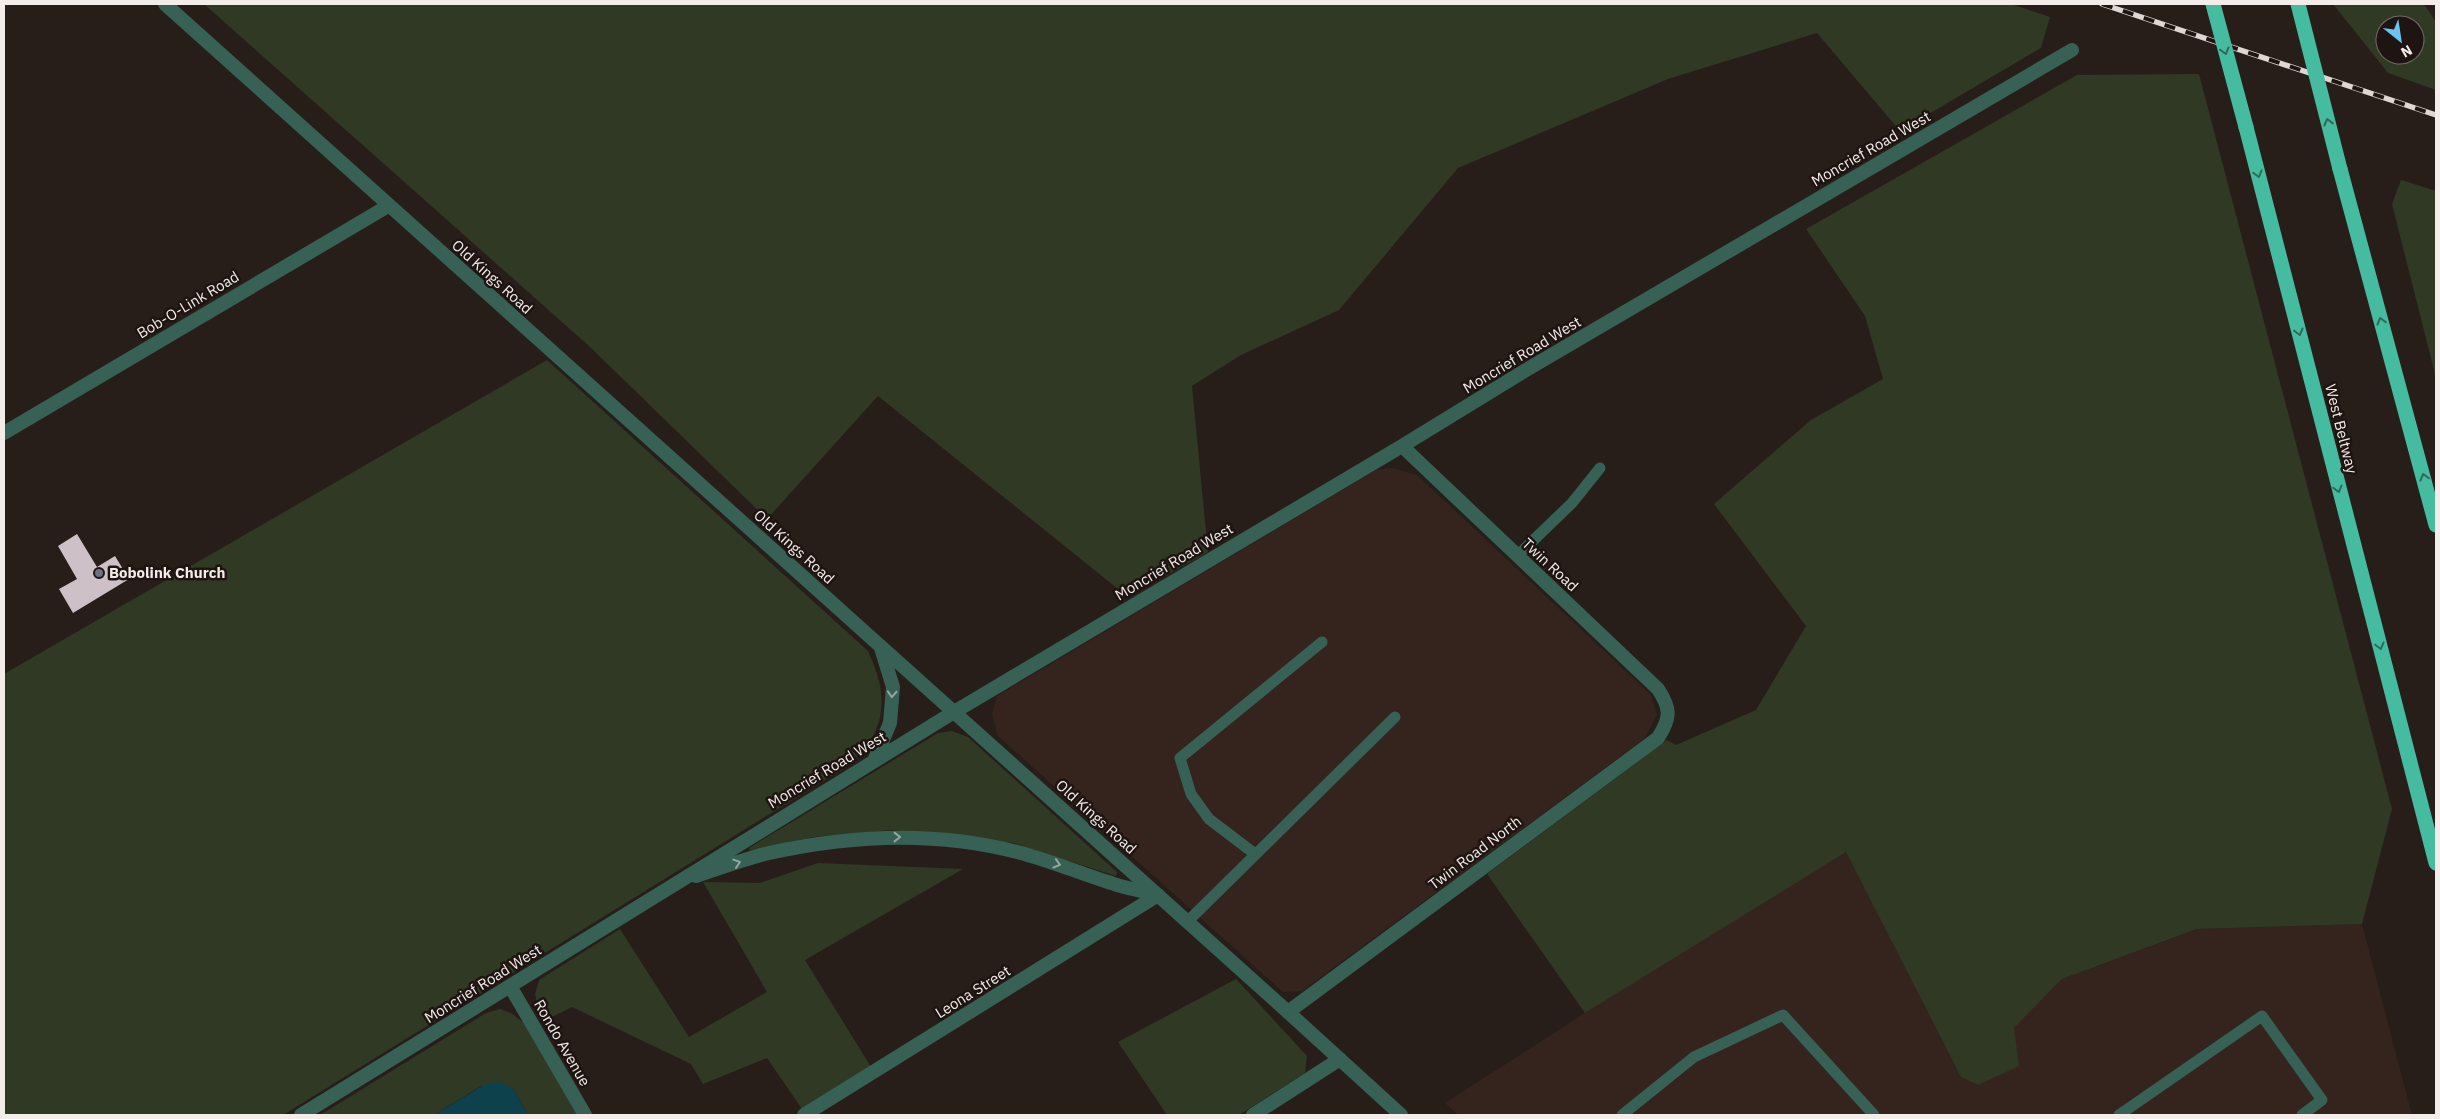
<svg xmlns="http://www.w3.org/2000/svg" width="2440" height="1119" font-family="'IBM Plex Sans',sans-serif">
	<style>
		.built { fill: #35241e }
		.green { fill: #303923; fill-rule: evenodd }
		.water { fill: #0d414b }
		.building { fill: #cdc0c7 }
		.lines { fill: none; stroke-linecap: round; stroke-linejoin: round }
		.service { stroke: #376155; stroke-width: 11 }
		.minor { stroke: #376155; stroke-width: 14 }
		.tertiary { stroke: #376155; stroke-width: 14 }
		.motorway { stroke: #45bc9f; stroke-width: 15 }
		.rail-casing { stroke: #ded7d3; stroke-width: 5.5 }
		.rail { stroke: #1e1411; stroke-width: 4; stroke-dasharray: 11; stroke-linecap: butt }
		.motorway-bridge { stroke: #45bc9f; stroke-width: 15 }
		.oneway { stroke: #326858 }
		.oneway2 { stroke: #95a69f }
		.worship-dot { fill: #6b7280; stroke: #1e1411; stroke-width: 2 }
		.labels { text-anchor: middle; stroke-width: 5; stroke-linejoin: round; paint-order: stroke }
		.street-label { font-size: 15px; fill: #f3ece9; stroke: #1e1411 }
		.poi-label { font-size: 15px; font-weight: bold; fill: #f3ece9; stroke: #1e1411; text-anchor: start }
	</style>
	<rect width="100%" height="100%" fill="#271e1a"/>
	<path class="built" d="M1392,468L1417,475L1651,695L1657,715L1644,739L1302,991L1283,992L997,735L992,714L997,696L1376,470Z
		M1846,851L1961,1077L1978,1085L2014,1028L2062,979L2198,929L2362,924L2412,1115H1458L1445,1103L1585,1013Z"/>
	<path class="green" d="M204,4H2011L2050,17L2041,48L1900,131L1817,33L1668,79L1458,168L1339,310L1241,355L1192,386L1208,552L1128,597L878,396L767,519L589,346Z
		M2333,4H2424L2436,22V90L2388,73ZM2385,25H2415V55H2385Z
		M2199,74L2392,809L2362,924L2197,929L2062,979L2014,1028L2019,1066L1978,1085L1961,1077L1846,852L1585,1013L1487,874L1667,740L1676,745L1756,710L1806,626L1714,504L1811,420L1883,379L1865,316L1806,229L2077,75Z
		M2401,180L2436,191V378L2392,204Z
		M547,360L868,651C881,680 889,707 872,738C867,747 856,756 849,765L283,1115H4V674Z
		M952,731L968,737L1117,872L1116,876L1013,843L892,830L813,837L750,851L749,848L938,733Z
		M818,863L963,869L805,960L871,1067L802,1109L767,1058L703,1084L691,1064L572,1007L542,1022L535,994L539,980L620,929L689,1037L767,992L703,882L760,883Z
		M1236,979L1307,1056L1305,1073L1239,1115H1167L1118,1042Z
		M500,1009L511,1013L524,1023L577,1115H528L513,1088L481,1086L434,1115H320L486,1013Z"/>
	<path class="water" d="M497,1081L513,1088L528,1115H434L482,1086Z"/>
	<path class="building" d="M77,534L97,567L115,556L129,579L73,613L59,589L77,579L58,546Z"/>
	<g class="lines">
		<path class="service" d="M1517,556L1572,503L1600,468
			M1255,854L1209,819L1191,794L1180,758L1322,642
			M1187,922L1395,717
			M1622,1115L1694,1057L1783,1015L1874,1115
			M2119,1115L2262,1016L2322,1100L2302,1115"/>
		<path class="minor" d="M4,433L388,206
			M954,712L1402,446L1526,370L2072,50
			M510,986L585,1115
			M1288,1012L1658,738C1671,717 1671,709 1658,689L1402,446
			M804,1115L1158,895
			M1253,1115L1340,1059"/>
		<path class="tertiary" d="M165,4L1288,1012L1401,1115
			M874,761L890,723L893,687L881,648
			M696,876C720,868 744,859 769,853C850,835 936,831 1017,852C1049,860 1079,873 1111,883C1125,888 1140,891 1155,894
			M301,1115L954,712"/>
		<path class="motorway" d="M2246,127L2436,863
			M2340,169L2436,525"/>
		<g class="rail-casing">
			<path id="rail" d="M2102,4L2436,115"/>
		</g>
		<use href="#rail" class="rail"/>
		<path class="motorway-bridge" d="M2213,4L2246,127
			M2298,4L2340,169"/>
	</g>
	<defs><path id="oneway-chevron" d="M-2-3.5L2.5 0L-2 3.5" fill="none" stroke-width="1.6" stroke-linecap="round" stroke-linejoin="round" transform="scale(1.25)"/></defs>
	<g class="oneway">
		<use href="#oneway-chevron" transform="translate(2225 51) rotate(75)"/>
		<use href="#oneway-chevron" transform="translate(2328 122) rotate(-104)"/>
		<use href="#oneway-chevron" transform="translate(2258 174) rotate(75)"/>
		<use href="#oneway-chevron" transform="translate(2381 321) rotate(-105)"/>
		<use href="#oneway-chevron" transform="translate(2299 332) rotate(75)"/>
		<use href="#oneway-chevron" transform="translate(2424 477) rotate(-105)"/>
		<use href="#oneway-chevron" transform="translate(2338 489) rotate(75)"/>
		<use href="#oneway-chevron" transform="translate(2380 646) rotate(75)"/>
	</g>
	<g class="oneway2">
		<use href="#oneway-chevron" transform="translate(892 694) rotate(93)"/>
		<use href="#oneway-chevron" transform="translate(897 837)"/>
		<use href="#oneway-chevron" transform="translate(737 863) rotate(-18)"/>
		<use href="#oneway-chevron" transform="translate(1057 864) rotate(17)"/>
	</g>
	<circle class="worship-dot" cx="99" cy="573" r="5"/>
	<g class="labels">
		<g class="street-label">
			<text transform="translate(1871 149) rotate(-30)" y="5">Moncrief Road West</text>
			<text transform="translate(492 277) rotate(42)" y="5">Old Kings Road</text>
			<text transform="translate(188 305) rotate(-31)" y="5">Bob-O-Link Road</text>
			<text transform="translate(1522 355) rotate(-31)" y="5">Moncrief Road West</text>
			<text transform="translate(2341 429) rotate(76)" y="5">West Beltway</text>
			<text transform="translate(794 547) rotate(42)" y="5">Old Kings Road</text>
			<text transform="translate(1174 562) rotate(-31)" y="5">Moncrief Road West</text>
			<text transform="translate(1550 565) rotate(43)" y="5">Twin Road</text>
			<text transform="translate(827 770) rotate(-31)" y="5">Moncrief Road West</text>
			<text transform="translate(1096 817) rotate(42)" y="5">Old Kings Road</text>
			<text transform="translate(1475 853) rotate(-37)" y="5">Twin Road North</text>
			<text transform="translate(483 984) rotate(-32)" y="5">Moncrief Road West</text>
			<text transform="translate(973 992) rotate(-32)" y="5">Leona Street</text>
			<text transform="translate(562 1043) rotate(60)" y="5">Rondo Avenue</text>
		</g>
		<g class="poi-label">
			<text x="109" y="578">Bobolink Church</text>
		</g>
	</g>
	<rect width="2440" height="1119" fill="none" stroke="#f3ece9" stroke-width="10"/>
	<g transform="translate(2400 40) rotate(150)"><circle r="24" fill="#1e1411" stroke="#736a67"/>
	<path d="M0-4L9 19L0 12L-9 19Z" fill="#68c4f0"/>
	<text y="-8" font-size="14" font-weight="bold" text-anchor="middle" fill="#f3ece9">N</text>
	</g>
</svg>
